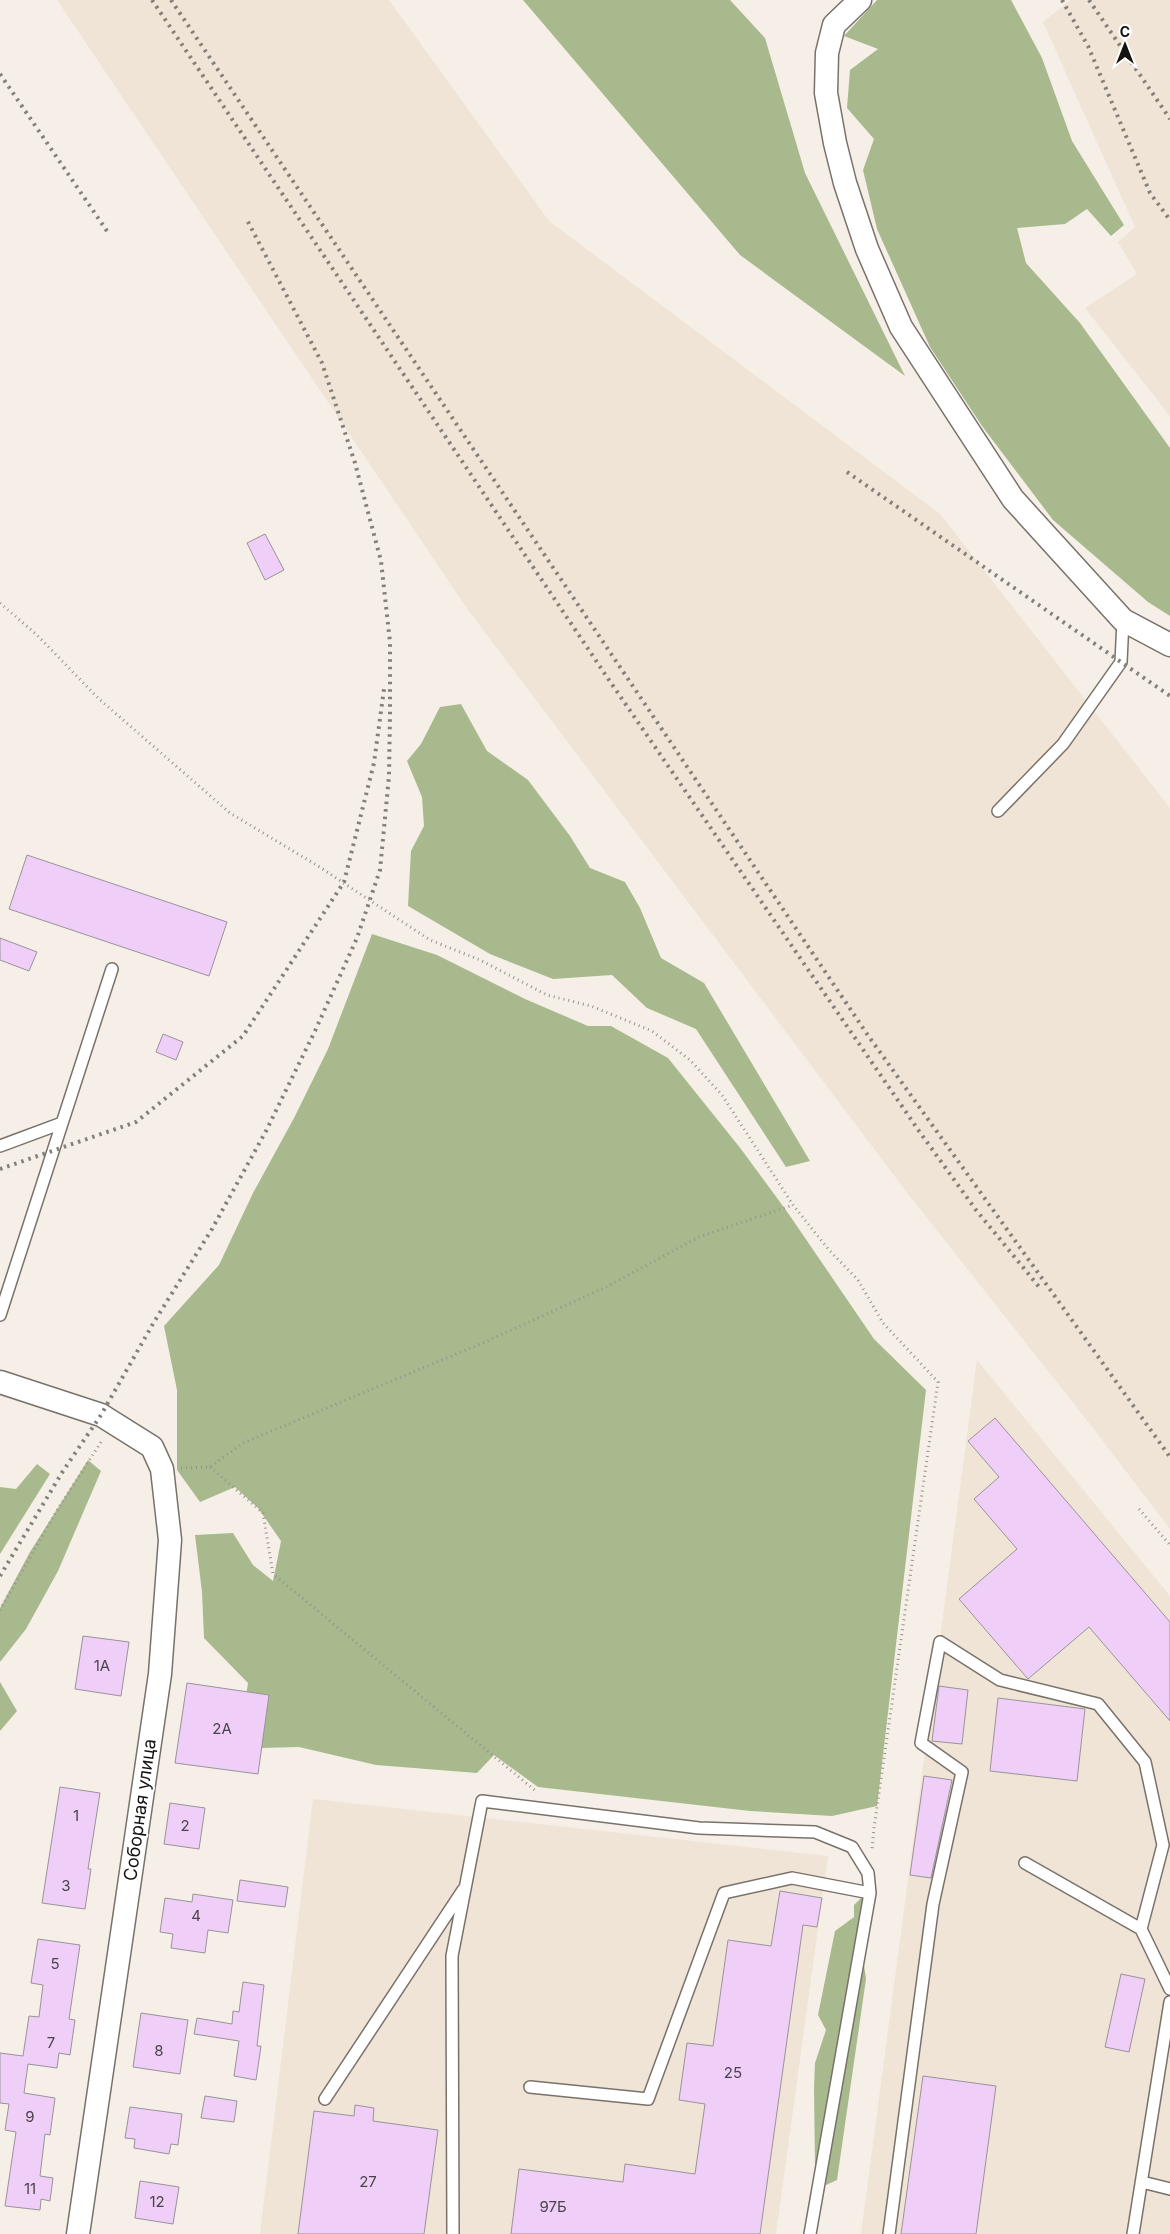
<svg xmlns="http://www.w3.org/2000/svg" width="1170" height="2234" font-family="Inter,sans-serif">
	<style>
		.built { fill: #efe4d5 }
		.forest { fill: #a8ba8d }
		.building { fill: #efcff8; stroke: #99939a }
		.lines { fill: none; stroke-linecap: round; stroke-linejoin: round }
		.service-casing { stroke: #78726b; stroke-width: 14 }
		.minor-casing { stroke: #78726b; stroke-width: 25 }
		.path { stroke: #96928c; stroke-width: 3; stroke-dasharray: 1 4; stroke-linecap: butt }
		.service { stroke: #fff; stroke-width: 11 }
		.minor { stroke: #fff; stroke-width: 22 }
		.rail { stroke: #837f7a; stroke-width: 4; stroke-dasharray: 2.5 5; stroke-linecap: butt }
		.labels { text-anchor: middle; stroke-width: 4; stroke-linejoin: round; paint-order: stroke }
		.number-label { font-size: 15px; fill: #4c424b }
		.street-label { font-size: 18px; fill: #151311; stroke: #fff }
	</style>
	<rect width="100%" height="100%" fill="#f5efe7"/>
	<path class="built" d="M57,0H389L549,221L940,514L1170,808V1529L1086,1419L905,1190L466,607Z
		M1071,0H1170V416L1085,308L1137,274L1118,242L1135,227L1043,22Z
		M977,1360L1170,1596V2234H861Z
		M313,1799L828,1856L776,2234H260Z"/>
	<path class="forest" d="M523,0H730L765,38L805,173L905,376L740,255Z
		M877,0H1011L1042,58L1072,141L1124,225L1111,236L1087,209L1065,224L1017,228L1026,263L1080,323L1170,448V616L1148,602L1053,520L982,426L930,347L877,229L863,170L874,139L847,108L850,70L878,49L844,36Z
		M461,704L487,751L528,780L570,836L590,868L625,882L640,908L661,958L704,983L810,1161L786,1167L696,1029L647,1008L612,975L553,979L490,954L408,906L411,851L424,826L422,797L407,761L421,744L440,707Z
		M372,934L437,955L525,999L588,1026H611L668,1058L741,1149L788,1213L874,1339L926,1390L877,1806L832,1816L750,1811L538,1787L494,1755L477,1773L376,1765L299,1747L261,1748L242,1723L248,1683L204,1638L202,1592L195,1535L233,1533L253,1565L273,1581L281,1541L258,1508L235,1487L200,1502L177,1470V1390L164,1326L219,1265L253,1193L294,1118L328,1049Z
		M88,1460L101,1471L58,1571L26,1629L0,1662V1608L30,1552Z
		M37,1464L50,1474L0,1554V1487L16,1489Z
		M0,1682L17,1711L0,1731Z
		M863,1896L872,1918L862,1951L866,1979L837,2180L826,2185L815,2168L814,2088L815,2063L826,2030L818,2015L835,1931L854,1917V1905Z"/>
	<path class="building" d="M265,534L284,570L265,580L247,543Z
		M27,855L227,922L209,976L9,909Z
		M0,938L37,952L29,971L0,960Z
		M163,1034L183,1042L176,1060L156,1052Z
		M995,1418L1170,1622V1721L1089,1627L1028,1679L959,1599L1017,1549L974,1499L999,1477L968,1441Z
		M83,1636L129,1642L121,1696L75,1689Z
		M187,1683L269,1695L258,1774L175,1763Z
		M939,1686L968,1690L962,1744L932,1741Z
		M998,1698L1085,1709L1077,1781L990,1771Z
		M924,1776L952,1780L931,1878L910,1875Z
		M60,1787L100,1793L88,1869H91L85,1909L42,1903Z
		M170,1803L205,1808L199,1849L164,1844Z
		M240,1880L288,1887L285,1907L237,1901Z
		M780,1891L822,1898L817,1927L803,1925L760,2234H511L519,2169L623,2182L625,2164L695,2174L705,2104L679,2100L687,2043L713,2046L728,1940L771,1946Z
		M193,1894L233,1900L228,1933L208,1930L205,1953L171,1948L173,1934L160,1932L165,1898L192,1902Z
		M38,1939L80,1945L69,2019L75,2020L70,2055L59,2053L57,2068L28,2064L24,2093L55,2098L50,2135L45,2134L40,2176L53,2178L50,2201L41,2199L40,2210L5,2206L16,2132L5,2130L9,2104L0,2103V2053L23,2056L29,2016L39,2017L43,1985L31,1983Z
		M1121,1974L1145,1979L1129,2052L1105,2047Z
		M243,1982L264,1985L257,2046H261L256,2080L234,2076L239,2041L194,2034L197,2018L232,2024L233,2011L239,2012Z
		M141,2013L188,2020L180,2074L133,2067Z
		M923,2076L996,2086L976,2234H901Z
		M205,2096L237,2101L234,2122L201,2118Z
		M355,2105L374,2108L373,2121L438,2130L424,2234H298L314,2111L354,2116Z
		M130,2107L182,2114L178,2145L171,2144L169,2154L134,2148L135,2139L125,2138Z
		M140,2181L179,2187L173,2224L135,2218Z"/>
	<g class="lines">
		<g class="service-casing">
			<path id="service" d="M998,811L1063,744L1121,662L1123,620
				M0,1146L62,1123
				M0,1315L112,969
				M1025,1863L1141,1929L1170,1989
				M530,2087L648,2099L724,1893L792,1878L870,1893
				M325,2099L463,1890
				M1142,2182L1170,2189
				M453,2234L452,1956L482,1801L699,1828L815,1832L852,1847L868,1873L870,1893L810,2234
				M889,2234L933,1904L962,1772L921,1743L940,1642L1000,1680L1098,1704L1145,1762L1163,1845L1141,1929
				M1133,2234L1170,2002"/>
		</g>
		<g class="minor-casing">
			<path id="minor" d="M860,0L834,25L827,53L826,93L835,143L845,183L867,249L901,327L1013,499L1123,620L1170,645
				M0,1382L101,1415L152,1447L162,1469L170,1540L160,1674L78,2234"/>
		</g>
		<path class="path" d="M0,603L37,635L98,698L230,813L318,866L430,940L480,960L547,995L591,1006L652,1031L690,1060L722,1095L793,1205L829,1250L858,1280L883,1323L938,1382L874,1828L872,1849
			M210,1467L263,1513L273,1574L537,1792
			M181,1468L210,1467L243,1443L485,1342L606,1287L699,1237L793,1205
			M1139,1509L1170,1545
			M0,1610L56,1512L103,1439"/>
		<use href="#service" class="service"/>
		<use href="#minor" class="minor"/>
		<path class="rail" d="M152,0L609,680L919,1131L976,1210L1040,1288
			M171,0L867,1034L1170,1457
			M1062,0L1088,46L1150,193L1170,220
			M1089,0L1170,119
			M0,74L109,234
			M847,472L1170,696
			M0,1169L136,1122L243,1036L344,882L374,763L384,689
			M0,1576L63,1471L101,1415L154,1322L212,1229L266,1131L315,1031L357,938L380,870L389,776L390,714V642L381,561L355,463L322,363L246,218"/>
	</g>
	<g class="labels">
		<g class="number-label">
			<text x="102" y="1671">1А</text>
			<text x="222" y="1734">2А</text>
			<text x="76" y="1821">1</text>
			<text x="185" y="1831">2</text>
			<text x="66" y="1891">3</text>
			<text x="196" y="1921">4</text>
			<text x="55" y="1969">5</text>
			<text x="51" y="2048">7</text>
			<text x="159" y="2056">8</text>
			<text x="733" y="2078">25</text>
			<text x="30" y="2122">9</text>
			<text x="368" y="2187">27</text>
			<text x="30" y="2194">11</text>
			<text x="157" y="2207">12</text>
			<text x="553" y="2212">97Б</text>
		</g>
		<g class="street-label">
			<text transform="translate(140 1810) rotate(-82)" y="6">Соборная улица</text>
		</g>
	</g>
	<g transform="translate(1125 45)" stroke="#ffffff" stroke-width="4" paint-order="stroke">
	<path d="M0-4L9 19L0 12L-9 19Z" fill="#151311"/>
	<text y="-8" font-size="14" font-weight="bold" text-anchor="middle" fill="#151311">С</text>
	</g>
</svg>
